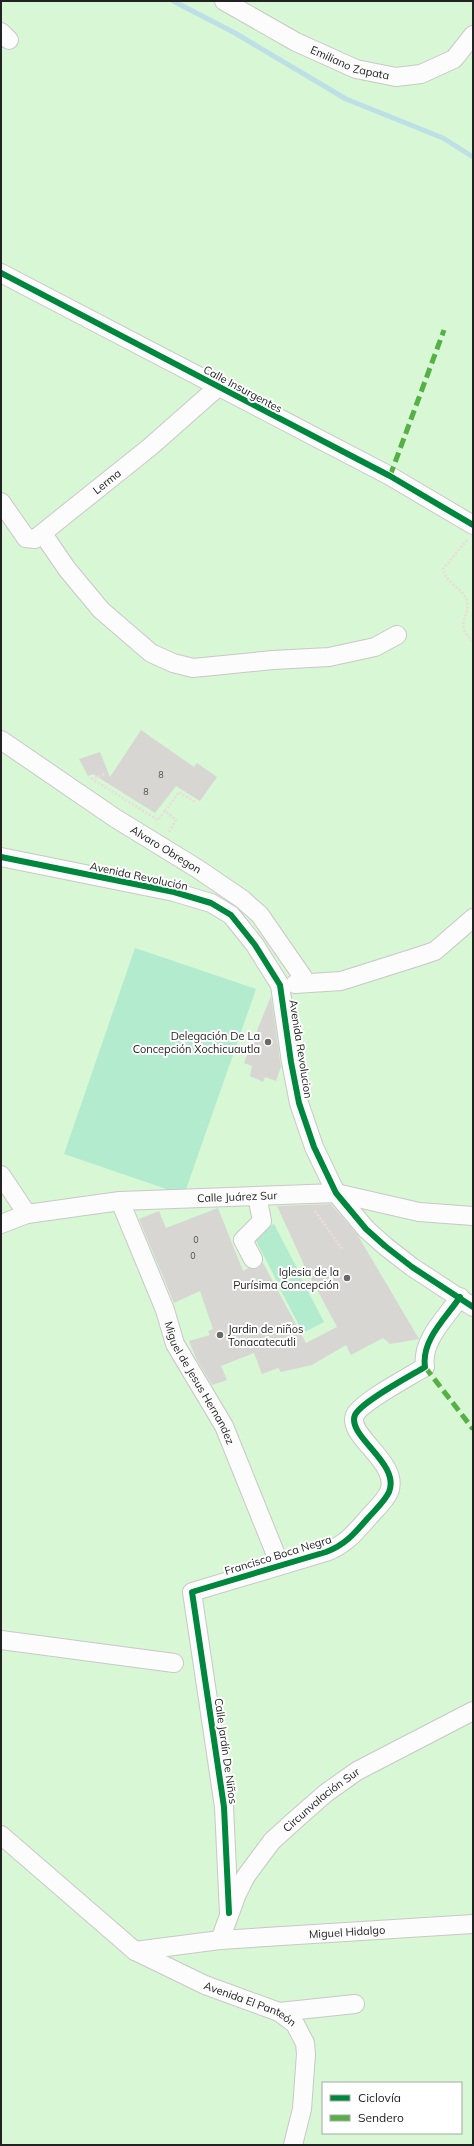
<svg xmlns="http://www.w3.org/2000/svg" width="474" height="2146" font-family="Mulish,sans-serif">
	<style>
		.park { fill: #d7f7d5; fill-rule: evenodd }
		.pitch { fill: #b2ebce }
		.lines { fill: none; stroke-linecap: round; stroke-linejoin: round }
		.stream { stroke: #bce0e6; stroke-width: 5 }
		.building { fill: #d8d6d3 }
		.minor-casing { stroke: #c9c8c7; stroke-width: 20 }
		.path { stroke: #eddbdb; stroke-width: 2.5; stroke-dasharray: 2 2; stroke-linecap: butt }
		.minor { stroke: #fdfcfc; stroke-width: 18 }
		.quiet { stroke: #55b145; stroke-width: 5; stroke-dasharray: 10 5; stroke-linecap: butt }
		.cycleway-casing { stroke: #fff; stroke-width: 8 }
		.cycleway { stroke: #00873e; stroke-width: 6 }
		.poi-dot { fill: #6a6968; stroke: #fff; stroke-width: 1.5 }
		.labels { text-anchor: middle; stroke-width: 4; stroke-linejoin: round; paint-order: stroke }
		.number-label { font-size: 9px; fill: #504f4e }
		.street-label { font-size: 11px; fill: #222; stroke: #fff }
		.poi-label { font-size: 11px; fill: #222; stroke: #fff; text-anchor: end }
	</style>
	<rect width="100%" height="100%" fill="#f0eeeb"/>
	<path class="park" d="M1,1H473V2145H1ZM323,2083H461V2133H323Z"/>
	<path class="pitch" d="M135,948L256,989L184,1195L64,1154Z
		M274,1224L299,1272L278,1283L253,1235Z
		M299,1274L324,1322L303,1333L278,1285Z"/>
	<g class="lines">
		<path class="stream" d="M173,1L235,33L346,99L443,138L473,157"/>
	</g>
	<path class="building" d="M141,730L194,767L197,763L217,777L200,801L176,786L155,813L93,774L88,776L79,759L100,752L110,777Z
		M271,996L281,1067L276,1081L265,1077L263,1082L250,1076L252,1066L244,1063Z
		M331,1204L357,1234L419,1339L390,1344L383,1338L351,1355L346,1345L312,1365L281,1372L278,1368L262,1374L254,1353L221,1366L227,1380L212,1385L197,1360L189,1341L210,1335L208,1331L213,1329L200,1291L174,1303L139,1219L159,1211L166,1228L218,1208L243,1271L249,1268H258L263,1263L306,1343L337,1327L305,1267L277,1206Z"/>
	<g class="lines">
		<g class="minor-casing">
			<g id="minor">
				<path id="s1" d="M224,1L296,42L356,69L396,77L421,74L454,59L473,35"/>
				<path d="M1,32L9,40"/>
				<path d="M1,273L390,476L473,525"/>
				<path id="s2" d="M1,502L26,538L35,539L150,447L218,387"/>
				<path d="M43,534L67,569L101,610L151,653L173,663L193,668L273,660L329,657L375,647L397,635"/>
				<path id="s3" d="M1,740L115,818L198,869L242,899L260,915L307,983"/>
				<path d="M1,857L174,892L211,903L231,915L255,945L280,985L291,1062L299,1103L314,1147L336,1193L366,1229L385,1246L412,1267L473,1307"/>
				<path d="M295,984L341,981L417,957L435,951L473,918"/>
				<path d="M1,1175L27,1214"/>
				<path id="s4" d="M120,1201L165,1310L175,1344L224,1426L280,1565"/>
				<path id="s5" d="M1,1224L27,1214L120,1201L336,1193L419,1212L473,1216"/>
				<path d="M253,1259L243,1240L262,1221L257,1196"/>
				<path d="M1,1640L174,1663"/>
				<path id="s6" d="M1,1835L135,1951L205,1985L279,2012L295,2024L305,2043L306,2054L302,2109L293,2145"/>
				<path d="M229,1913L224,1807L192,1592L326,1552C345,1545 355,1533 368,1518C375,1510 385,1501 389,1492C401,1463 346,1436 355,1415C361,1402 412,1375 425,1367C421,1340 446,1318 460,1297"/>
				<path id="s7" d="M220,1940L237,1894L246,1876L272,1841L294,1821L326,1793L357,1771L473,1711"/>
				<path id="s8" d="M135,1951L220,1940L473,1924"/>
				<path d="M279,2012L355,2004"/>
			</g>
		</g>
		<path class="path" d="M467,540L443,569C445,583 463,588 467,601C471,616 453,625 473,641
			M104,774L92,779L158,820L165,811L176,820L169,832
			M165,811L179,792L195,802
			M315,1211L342,1249"/>
		<use href="#minor" class="minor"/>
		<path class="quiet" d="M390,476L444,330
			M425,1367L473,1429"/>
		<g class="cycleway-casing">
			<path id="cycleway" d="M1,273L390,476L473,525
				M1,857L174,892L211,903L231,915L255,945L280,985L291,1062L299,1103L314,1147L336,1193L366,1229L385,1246L412,1267L473,1307
				M229,1913L224,1807L192,1592L326,1552C345,1545 355,1533 368,1518C375,1510 385,1501 389,1492C401,1463 346,1436 355,1415C361,1402 412,1375 425,1367C421,1340 446,1318 460,1297"/>
		</g>
		<use href="#cycleway" class="cycleway"/>
	</g>
	<g class="poi-dot">
		<circle cx="268" cy="1042" r="4"/>
		<circle cx="347" cy="1278" r="4"/>
		<circle cx="220" cy="1335" r="4"/>
	</g>
	<g class="labels">
		<g class="number-label">
			<text x="161" y="778">8</text>
			<text x="146" y="795">8</text>
			<text x="196" y="1243">0</text>
			<text x="193" y="1259">0</text>
		</g>
		<g class="street-label">
			<text dy="4" stroke="none"><textPath href="#s1" startOffset="141">Emiliano Zapata</textPath></text>
			<text transform="translate(243 389) rotate(28)" y="4">Calle Insurgentes</text>
			<text dy="4" stroke="none"><textPath href="#s2" startOffset="145">Lerma</textPath></text>
			<text dy="4" stroke="none"><textPath href="#s3" startOffset="198">Alvaro Obregon</textPath></text>
			<text transform="translate(139 876) rotate(12)" y="4">Avenida Revolución</text>
			<text transform="translate(301 1049) rotate(81)" y="4">Avenida Revolucion</text>
			<text dy="4" stroke="none"><textPath href="#s5" startOffset="239">Calle Juárez Sur</textPath></text>
			<text dy="4" stroke="none"><textPath href="#s4" startOffset="199">Miguel de Jesus Hernandez</textPath></text>
			<text transform="translate(278 1555) rotate(-17)" y="4">Francisco Boca Negra</text>
			<text transform="translate(226 1751) rotate(82)" y="4">Calle Jardín De Niños</text>
			<text dy="4" stroke="none"><textPath href="#s7" startOffset="177">Circunvalación Sur</textPath></text>
			<text dy="4" stroke="none"><textPath href="#s8" startOffset="213">Miguel Hidalgo</textPath></text>
			<text dy="4" stroke="none"><textPath href="#s6" startOffset="304">Avenida El Panteón</textPath></text>
		</g>
		<g class="poi-label">
			<text x="260" y="1040">Delegación De La<tspan x="260" dy="13">Concepción Xochicuautla</tspan></text>
			<text x="339" y="1276">Iglesia de la<tspan x="339" dy="13">Purísima Concepción</tspan></text>
			<text x="228" y="1333" text-anchor="start">Jardin de niños<tspan x="228" dy="13">Tonacatecutli</tspan></text>
		</g>
	</g>
	<rect width="474" height="2146" fill="none" stroke="#222222" stroke-width="4"/>
	<rect x="322" y="2082" width="140" height="52" fill="#ffffff" stroke="#a7a7a7"/>
	<rect x="330" y="2095" width="20" height="6" fill="#00873e" stroke="#a7a7a7"/>
	<text x="358" y="2102" font-size="12" fill="#222222">Ciclovía</text>
	<rect x="330" y="2115" width="20" height="6" fill="#55b145" stroke="#a7a7a7"/>
	<text x="358" y="2122" font-size="12" fill="#222222">Sendero</text>
</svg>
